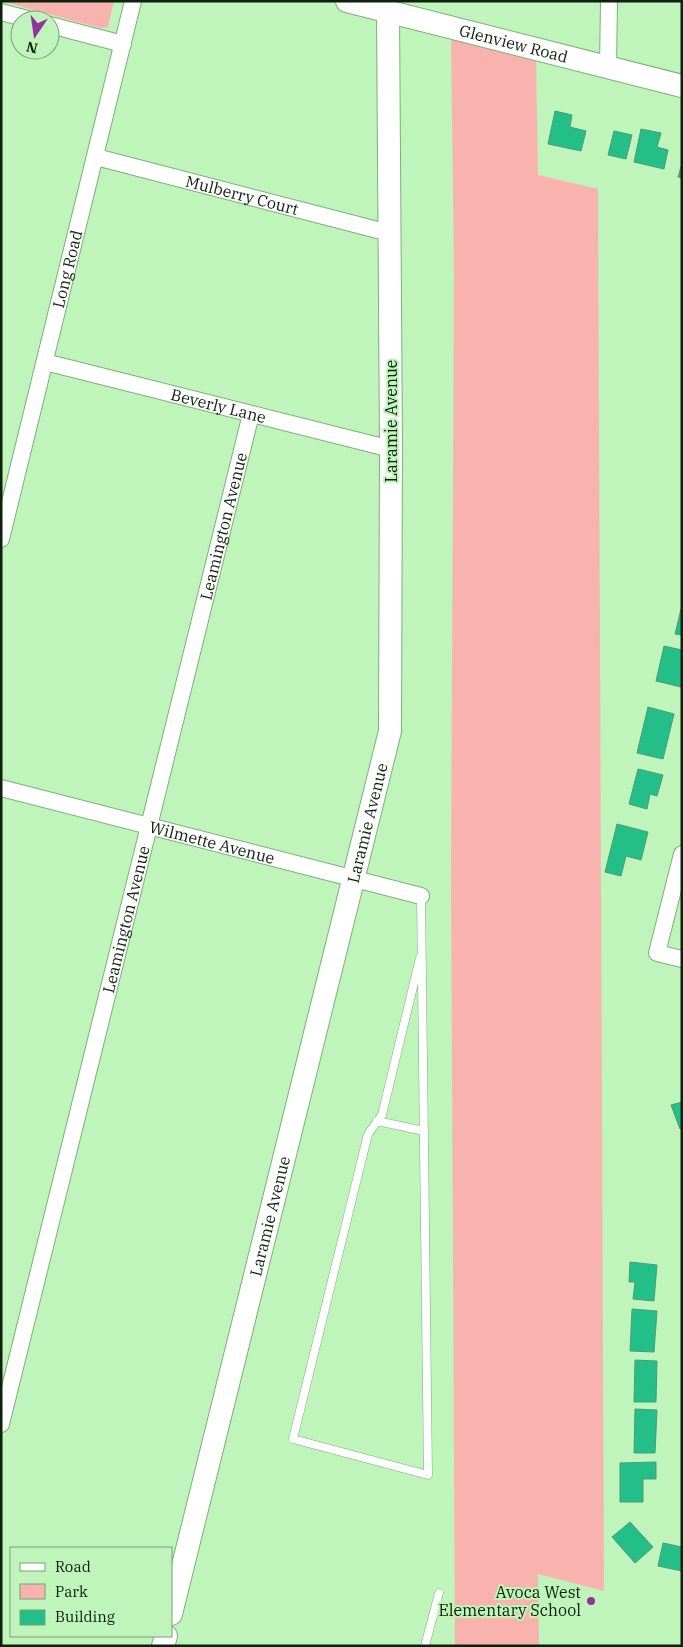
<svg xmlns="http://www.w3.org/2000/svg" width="683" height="1647" font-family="'IBM Plex Serif',serif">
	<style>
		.green { fill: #f9b3af }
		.building { fill: #24bf89; stroke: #4c9b78 }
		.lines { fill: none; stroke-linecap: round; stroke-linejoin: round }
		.lane-casing { stroke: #7db07a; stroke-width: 9 }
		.street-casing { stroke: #7db07a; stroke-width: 18 }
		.secondary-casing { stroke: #7db07a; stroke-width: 24 }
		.lane { stroke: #fff; stroke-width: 8 }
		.street { stroke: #fff; stroke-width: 16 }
		.secondary { stroke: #fff; stroke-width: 22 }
		.poi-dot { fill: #91339d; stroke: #bff4bb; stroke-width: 2 }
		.labels { text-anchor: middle; stroke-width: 4; stroke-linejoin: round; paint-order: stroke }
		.street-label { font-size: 16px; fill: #0d210c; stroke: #bff4bb }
		.poi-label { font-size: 16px; fill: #0d210c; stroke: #bff4bb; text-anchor: end }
	</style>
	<rect width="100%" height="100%" fill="#bff4bb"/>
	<path class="green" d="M1,1H114L108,27L100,28Z
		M451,39L536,60L538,175L598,189L604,1591L538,1574L539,1646H455L451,875L454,272Z"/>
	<path class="building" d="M555,111L572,115L570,127L586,131L581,151L548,144Z
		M641,129L661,133L657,147L668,150L664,169L634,162Z
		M614,131L632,135L626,159L608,155Z
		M682,163V178L678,177Z
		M682,605V635L675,634Z
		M664,646L682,650L681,687L656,681Z
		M648,707L674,714L663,759L637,753Z
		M638,769L663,775L657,796L650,794L647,809L629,804Z
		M617,824L648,832L641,860L626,856L621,876L605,872Z
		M682,1102V1128L680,1129L671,1105Z
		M630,1262L657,1265L654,1301L633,1299L635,1282H629Z
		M632,1309L657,1311L654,1352L630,1351Z
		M635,1360L657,1361L656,1402H634Z
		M635,1409L657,1410L655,1453H634Z
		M656,1462V1479H643V1502H620V1463Z
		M630,1522L653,1547L635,1563L612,1537Z
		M663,1543L682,1547V1571L658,1566Z"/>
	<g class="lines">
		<g class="lane-casing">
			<path id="lane" d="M420,958L382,1115L368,1134L293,1439L428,1475L421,896
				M377,1121L424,1131
				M425,1646L439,1593"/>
		</g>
		<g class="street-casing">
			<g id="street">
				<path d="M1,12L31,20"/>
				<path d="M50,25L123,44"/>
				<path d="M608,67L609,1"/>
				<path id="s1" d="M96,157L389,233"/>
				<path id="s2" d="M45,362L391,449"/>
				<path id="s3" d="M1,539L133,1"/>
				<path id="s4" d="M1,788L421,896"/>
				<path d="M682,854L657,953L682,959"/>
				<path id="s5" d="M1,1424L251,414"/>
			</g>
		</g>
		<g class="secondary-casing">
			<g id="secondary">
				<path id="s6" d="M347,1L682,86"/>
				<path id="s7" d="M171,1614L390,731L391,449L388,11"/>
				<path d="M163,1646L166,1636"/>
			</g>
		</g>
		<use href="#lane" class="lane"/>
		<use href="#street" class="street"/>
		<use href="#secondary" class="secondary"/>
	</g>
	<circle class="poi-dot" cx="591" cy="1601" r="5"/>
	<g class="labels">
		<g class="street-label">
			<text dy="6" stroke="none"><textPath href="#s6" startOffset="172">Glenview Road</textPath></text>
			<text dy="6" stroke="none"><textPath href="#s1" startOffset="151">Mulberry Court</textPath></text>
			<text dy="6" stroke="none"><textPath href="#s3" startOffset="278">Long Road</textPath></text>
			<text dy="6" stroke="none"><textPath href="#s2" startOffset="179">Beverly Lane</textPath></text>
			<text transform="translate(391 421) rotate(-90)" y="6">Laramie Avenue</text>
			<text dy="6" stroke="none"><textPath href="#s5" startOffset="925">Leamington Avenue</textPath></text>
			<text dy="6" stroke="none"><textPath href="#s7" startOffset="815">Laramie Avenue</textPath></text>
			<text dy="6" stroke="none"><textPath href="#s4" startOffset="218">Wilmette Avenue</textPath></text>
			<text dy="6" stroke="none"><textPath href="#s5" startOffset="520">Leamington Avenue</textPath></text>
			<text dy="6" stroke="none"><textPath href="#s7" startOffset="410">Laramie Avenue</textPath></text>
		</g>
		<g class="poi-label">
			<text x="581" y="1598">Avoca West<tspan x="581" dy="18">Elementary School</tspan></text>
		</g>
	</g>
	<rect width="683" height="1647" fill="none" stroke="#0d210c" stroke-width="5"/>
	<rect x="10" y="1547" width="162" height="90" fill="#bff4bb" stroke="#78a075"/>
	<rect x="20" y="1563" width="25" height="8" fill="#ffffff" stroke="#78a075"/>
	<text x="55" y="1572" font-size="15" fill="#0d210c">Road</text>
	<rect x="20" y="1584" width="25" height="15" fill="#f9b3af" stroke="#78a075"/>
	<text x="55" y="1597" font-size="15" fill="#0d210c">Park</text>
	<rect x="20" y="1610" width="25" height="15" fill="#24bf89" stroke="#78a075"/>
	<text x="55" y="1622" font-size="15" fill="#0d210c">Building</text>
	<g transform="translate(35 35) rotate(193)"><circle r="24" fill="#bff4bb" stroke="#78a075"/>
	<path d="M0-4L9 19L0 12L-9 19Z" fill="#91339d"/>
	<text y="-8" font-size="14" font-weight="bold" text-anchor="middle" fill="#0d210c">N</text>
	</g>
</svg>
